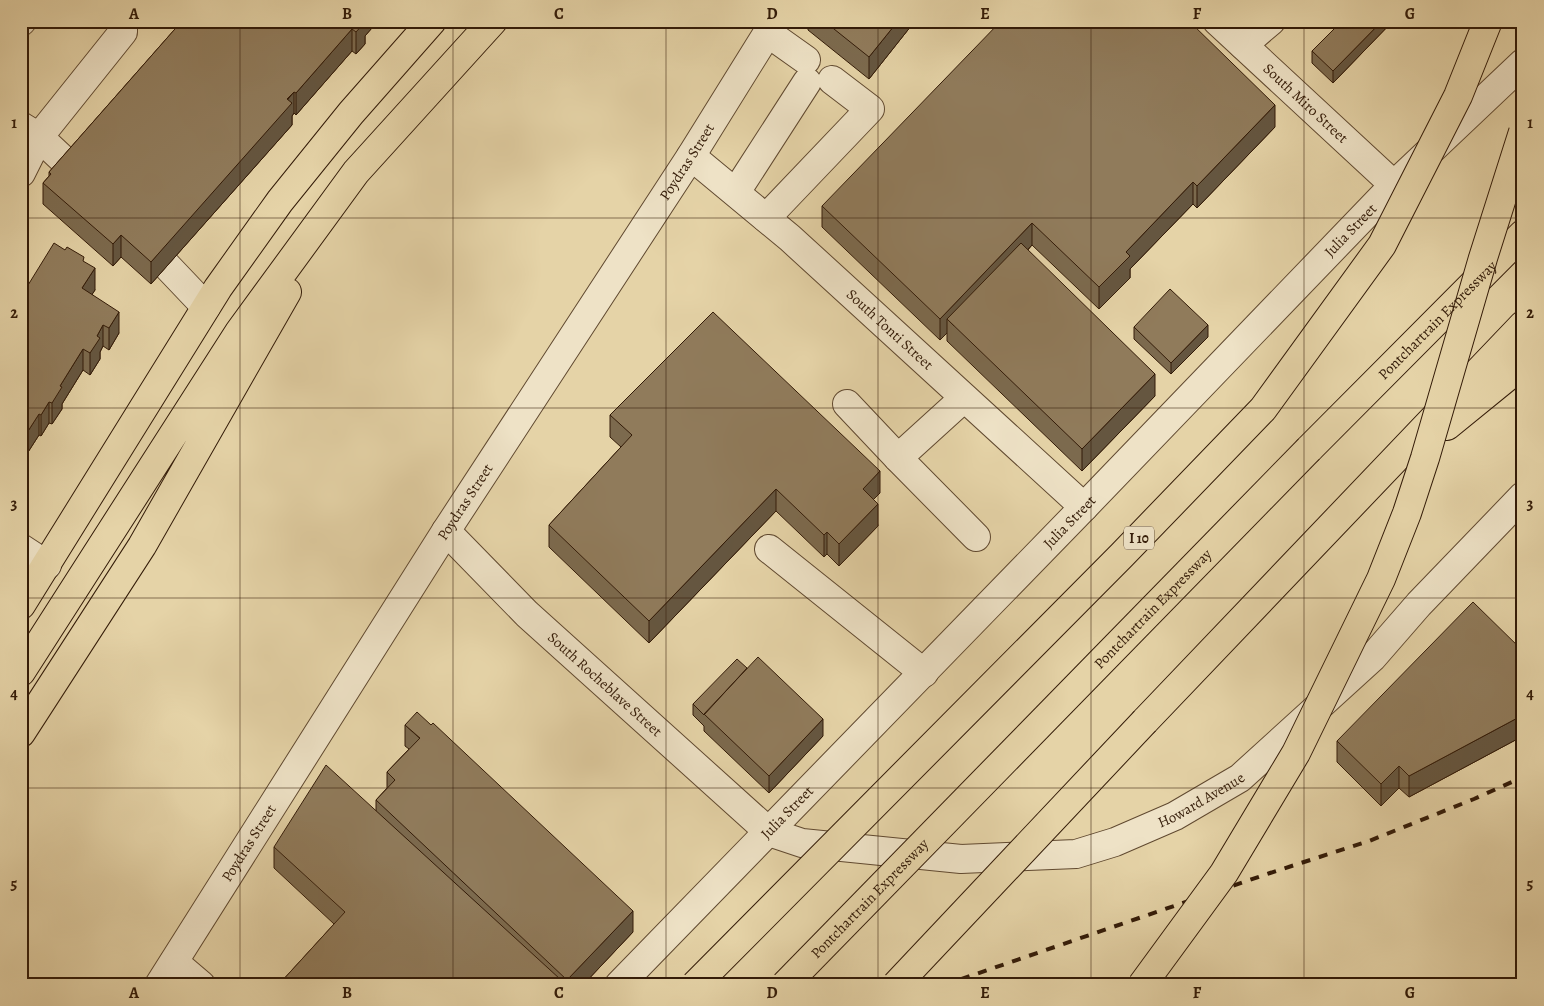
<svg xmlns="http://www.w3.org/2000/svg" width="1544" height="1006" font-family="Alegreya,serif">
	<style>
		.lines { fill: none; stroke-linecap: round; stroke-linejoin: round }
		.minor-casing { stroke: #604930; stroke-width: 30 }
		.major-casing { stroke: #331b08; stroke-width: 30 }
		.highway-casing { stroke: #331b08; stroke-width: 30 }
		.minor { stroke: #eee2c6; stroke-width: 28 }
		.major { stroke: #e5d3a7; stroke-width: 28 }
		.highway { stroke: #e5d3a7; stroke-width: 28 }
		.rail { stroke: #331b08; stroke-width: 4; stroke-dasharray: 9 9; stroke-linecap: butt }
		.highway-bridge-casing { stroke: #331b08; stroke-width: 30; stroke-linecap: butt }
		.highway-bridge { stroke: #e5d3a7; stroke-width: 28 }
		.wall { fill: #7c6a4e; stroke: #331b08 }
		.shaded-wall { fill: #655640; stroke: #331b08 }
		.building { fill: #907b5b; stroke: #331b08 }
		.grid { fill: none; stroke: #331b08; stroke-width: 1; stroke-opacity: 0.55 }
		.labels { text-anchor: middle; stroke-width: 4; stroke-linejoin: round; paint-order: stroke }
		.shield { fill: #eee2c6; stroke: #6b5741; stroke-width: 1 }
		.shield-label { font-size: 14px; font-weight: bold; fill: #331b08 }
		.street-label { font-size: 15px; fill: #331b08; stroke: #eee2c6 }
		.neatline { fill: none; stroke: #331b08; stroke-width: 2 }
		.grid-label { font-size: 16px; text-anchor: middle; font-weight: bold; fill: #331b08 }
	</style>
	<rect width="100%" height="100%" fill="#e5d3a7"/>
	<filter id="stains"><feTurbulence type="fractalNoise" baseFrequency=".004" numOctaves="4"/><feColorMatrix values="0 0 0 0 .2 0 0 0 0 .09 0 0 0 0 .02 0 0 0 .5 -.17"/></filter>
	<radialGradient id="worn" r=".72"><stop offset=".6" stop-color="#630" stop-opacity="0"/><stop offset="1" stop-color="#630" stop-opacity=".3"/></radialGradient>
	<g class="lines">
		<g class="minor-casing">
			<g id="minor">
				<path id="s1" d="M1217,21L1394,185"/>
				<path d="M21,22L22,21"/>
				<path d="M768,33L806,60"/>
				<path d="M1243,45L1271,21"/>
				<path d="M21,126L39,137L72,168"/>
				<path id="s2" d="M691,156L790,238L1084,507"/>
				<path d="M21,173L39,137L123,32V21"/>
				<path d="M736,192L807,82"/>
				<path d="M766,218L870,109L832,80"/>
				<path d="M167,266L206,307"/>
				<path d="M964,398L898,458L976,537"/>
				<path d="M847,404L898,458"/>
				<path id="s3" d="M446,531L527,614L769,832L802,843L961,859L1076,854L1115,842L1175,816L1240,778L1372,658L1419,604L1523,496"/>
				<path d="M21,548L47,565"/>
				<path d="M769,549L924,673"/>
				<path d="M174,962L201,985"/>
				<path id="s4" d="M159,985L446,531L691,156L775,21"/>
				<path id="s5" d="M619,985L1084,507L1394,185L1523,63"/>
			</g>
		</g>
		<g class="major-casing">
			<path id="major" d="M21,605L218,288L280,201L351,113L432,21
				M21,672L239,332L356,172L493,21
				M21,733L142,546L287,292"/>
		</g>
		<g class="highway-casing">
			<g id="highway">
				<path d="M1447,426L1523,364"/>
				<path id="s6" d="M1309,449L1523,234"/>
				<path d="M1145,721L1523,325"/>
			</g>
		</g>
		<use href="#minor" class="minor"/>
		<use href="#major" class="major"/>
		<use href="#highway" class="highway"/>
		<path class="rail" d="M944,985L1270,873L1369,841L1474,799L1523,777"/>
		<g class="highway-bridge-casing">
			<g id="highway-bridge">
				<path d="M695,985L1122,555L1263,409L1382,245L1458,96L1488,21"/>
				<path id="s7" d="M785,985L1309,449"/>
				<path d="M896,985L1145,721"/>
				<path d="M1142,985L1224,873L1296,753L1381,579L1407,513L1425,458L1483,258L1523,132"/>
			</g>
		</g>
		<use href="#highway-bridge" class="highway-bridge"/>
	</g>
	<path class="wall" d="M182,21H378L365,36V44L356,54L352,51L296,115L294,113L292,116V125L151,284L121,257L113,266L43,204V183L49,176V172Z
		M808,21H915L869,79L808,30Z
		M1342,21H1393L1333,83L1312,63V51Z
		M1275,127L1197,208L1193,204L1130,269V278L1099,309L1032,245L1028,250L1155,396L1082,471L947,341V333L940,340L822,227V206Z
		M84,262L95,290L92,294L119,333L109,350L103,346L100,352V359L90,375L83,370L62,404V409L52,424L49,423L41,436L39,435L21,463V303L25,298V290Z
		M1134,327L1208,337L1171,374L1134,339Z
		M610,415L880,493L873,499L878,526L839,566L827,554L824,557L776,511L649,643L549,547V525L621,447L610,437Z
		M1523,651V736L1409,797L1399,788L1381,806L1337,762V741Z
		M747,668L823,736L769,793L704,731V726L693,715V704Z
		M405,725L633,932L583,985H281V982L334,924L274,868V847L376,811V800L387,788V772L409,749L405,746Z"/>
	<path class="shaded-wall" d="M361,21H378L365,36V44L356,54V32Z
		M898,21H915L869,79V57Z
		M1382,21H1393L1333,83V71Z
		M352,29V51L296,115V93Z
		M294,92V113L292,116V125L151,284V262Z
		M1275,105V127L1197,208V186Z
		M1193,182V204L1130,269V278L1099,309V287L1126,252Z
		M1032,223V245L954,326L947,319V333L940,340V319Z
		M121,235V257L113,266V244Z
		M95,268V290L82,310V288Z
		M119,312V333L109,350V328Z
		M103,325V346L100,352V359L90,375V353L97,336Z
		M1208,325V337L1171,374V363Z
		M83,349V370L62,404V409L52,424V403L60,386Z
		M1155,374V396L1082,471V449Z
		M49,402V423L41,436V415Z
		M39,414V435L21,463V442Z
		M880,471V493L863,510V489Z
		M776,489V511L649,643V621Z
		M878,504V526L839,566V544Z
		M827,532V554L824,557V535Z
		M1523,715V736L1409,797V776Z
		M823,719V736L769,793V776Z
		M1399,766V788L1381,806V784Z
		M633,911V932L583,985H567V980Z
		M560,979V985H555Z"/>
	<path class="building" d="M182,21H364L365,22L356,32L352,29L296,93L294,92L287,99L292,103L151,262L121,235L113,244L43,183L51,174L49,172Z
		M824,21H898L869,57Z
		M1001,21H1189L1275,105L1197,186L1193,182L1126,252L1130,256L1099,287L1032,223L940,319L822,206Z
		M1342,21H1382L1333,71L1312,51Z
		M54,243L65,250L67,247L84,257L83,261L95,268L82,288L119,312L109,328L103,325L97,336L100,338L90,353L83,349L60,386L62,387L52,403L49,402L41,415L39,414L21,442V303L28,292L25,290Z
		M1021,243L1155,374L1082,449L947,319Z
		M1170,289L1208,325L1171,363L1134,327Z
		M713,312L880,471L863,489L878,504L839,544L827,532L824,535L776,489L649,621L549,525L632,435L610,415Z
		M1473,602L1523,651V715L1409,776L1399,766L1381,784L1337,741Z
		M758,657L823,719L769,776L704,714Z
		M737,659L747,668L704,715L693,704Z
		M417,712L431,725L433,723L633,911L567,980L376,800L395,780L387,772L420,738L405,725Z
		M326,765L560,979L555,985H284L281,982L345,912L274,847Z"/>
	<path class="grid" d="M240,21V985M453,21V985M666,21V985M878,21V985M1091,21V985M1304,21V985M21,218H1523M21,408H1523M21,598H1523M21,788H1523"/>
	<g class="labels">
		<rect class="shield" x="1124" y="526.5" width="30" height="23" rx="4"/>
		<g class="shield-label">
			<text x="1139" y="543">I 10</text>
		</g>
		<g class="street-label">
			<text dy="5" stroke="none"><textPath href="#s1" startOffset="121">South Miro Street</textPath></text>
			<text dy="5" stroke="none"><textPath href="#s4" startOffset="978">Poydras Street</textPath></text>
			<text dy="5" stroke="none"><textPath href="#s5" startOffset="1051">Julia Street</textPath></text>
			<text dy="5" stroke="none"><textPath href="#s6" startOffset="182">Pontchartrain Expressway</textPath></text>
			<text dy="5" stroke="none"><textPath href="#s2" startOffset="264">South Tonti Street</textPath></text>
			<text dy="5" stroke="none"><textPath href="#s4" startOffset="572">Poydras Street</textPath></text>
			<text dy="5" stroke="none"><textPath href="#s5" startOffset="646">Julia Street</textPath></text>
			<text dy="5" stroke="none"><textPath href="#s7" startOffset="526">Pontchartrain Expressway</textPath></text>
			<text dy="5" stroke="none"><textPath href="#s3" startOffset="221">South Rocheblave Street</textPath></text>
			<text dy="5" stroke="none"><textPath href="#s3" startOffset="888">Howard Avenue</textPath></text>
			<text dy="5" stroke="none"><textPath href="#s5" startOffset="241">Julia Street</textPath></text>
			<text dy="5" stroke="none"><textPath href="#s4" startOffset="168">Poydras Street</textPath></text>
			<text dy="5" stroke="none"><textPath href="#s7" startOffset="121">Pontchartrain Expressway</textPath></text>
		</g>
	</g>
	<rect width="1544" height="1006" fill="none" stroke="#e5d3a7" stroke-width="55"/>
	<rect x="28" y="28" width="1488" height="950" class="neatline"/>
	<g class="grid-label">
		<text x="134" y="19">A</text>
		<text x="347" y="19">B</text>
		<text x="559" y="19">C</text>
		<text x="772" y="19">D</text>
		<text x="985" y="19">E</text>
		<text x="1197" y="19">F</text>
		<text x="1410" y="19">G</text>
		<text x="14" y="128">1</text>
		<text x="1530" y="128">1</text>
		<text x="14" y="318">2</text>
		<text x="1530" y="318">2</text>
		<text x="14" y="509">3</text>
		<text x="1530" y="509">3</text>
		<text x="14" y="699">4</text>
		<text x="1530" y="699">4</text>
		<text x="14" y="889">5</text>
		<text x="1530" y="889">5</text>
		<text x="134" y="998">A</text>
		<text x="347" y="998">B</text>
		<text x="559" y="998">C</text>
		<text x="772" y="998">D</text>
		<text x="985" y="998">E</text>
		<text x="1197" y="998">F</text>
		<text x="1410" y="998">G</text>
	</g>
	<rect width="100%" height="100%" filter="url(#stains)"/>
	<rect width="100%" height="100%" fill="url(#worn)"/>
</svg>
